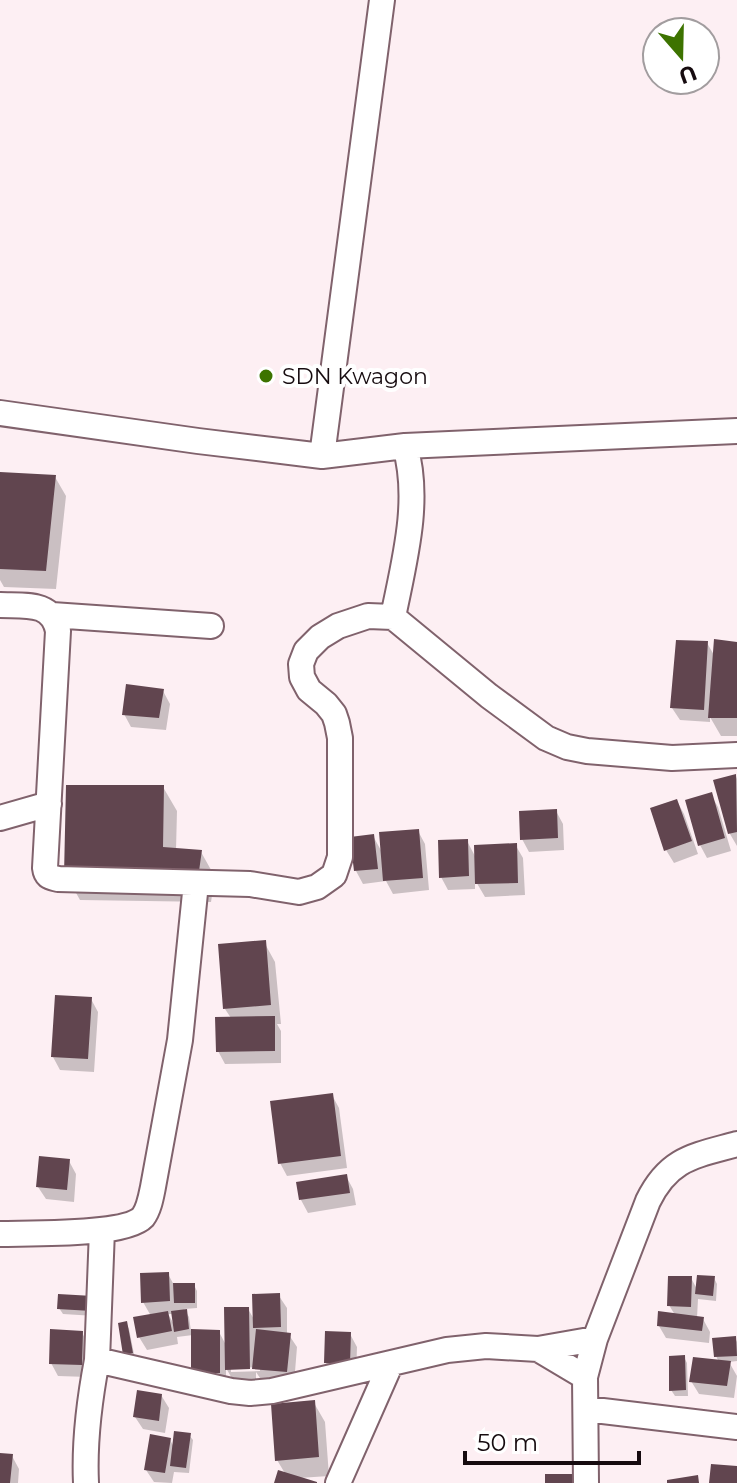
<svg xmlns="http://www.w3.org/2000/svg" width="737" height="1483" font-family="Montserrat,sans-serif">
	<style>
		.shadow { fill: #0003; fill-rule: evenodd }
		.building { fill: #61454f }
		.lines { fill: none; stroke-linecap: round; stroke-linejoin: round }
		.minor-casing { stroke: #80626c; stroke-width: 28 }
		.minor { stroke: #fff; stroke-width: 24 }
		.poi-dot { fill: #3d7300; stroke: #fff; stroke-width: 3 }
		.labels { text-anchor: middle; stroke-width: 8; stroke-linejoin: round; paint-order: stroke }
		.poi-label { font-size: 22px; fill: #160b0f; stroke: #fff; text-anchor: start }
	</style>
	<rect width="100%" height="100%" fill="#fdeff3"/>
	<path class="shadow" d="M0,474L55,477L66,496L56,589L4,587L0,580Z
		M707,643L714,655L737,644V736H721L710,717V722L680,720L672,708Z
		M163,691L170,704L166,730L131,727L124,714Z
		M736,776L737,779V846L730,834L715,782Z
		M163,787L177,811L176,850L201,852L215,877L211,902L80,900L66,875Z
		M711,795L718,807L731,851L707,858L700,845Z
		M677,801L684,814L698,854L674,863L666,850L652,809Z
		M556,811L563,824L564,850L529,852L522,839Z
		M418,831L425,844L429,890L393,894L386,881L363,884L356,871L373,836L383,854Z
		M467,841L476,858L516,846L523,858L525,895L485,897L475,880V889L448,890L441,877Z
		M264,942L275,962L281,1024H277L281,1031V1063L225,1064L218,1051L231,1018L225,1009Z
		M91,999L98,1012L94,1072L60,1070L53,1057Z
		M332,1095L339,1108L347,1168L287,1176L280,1163Z
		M69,1161L76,1174L74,1202L46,1199L38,1187Z
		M346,1176L353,1189L356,1205L308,1213L301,1200L299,1184Z
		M168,1274L174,1285H194L197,1291V1308L184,1309L189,1317L191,1331L219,1332L226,1345L248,1309L255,1321L279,1296L287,1308V1334L289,1335L297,1347L294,1384L262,1381L256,1372V1382H234L226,1368V1385H200L193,1335L177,1337L178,1344L147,1350L139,1337L151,1316L143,1302ZM168,1314H173L175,1326ZM260,1367V1371L231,1372V1368Z
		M691,1278L698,1291L714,1278L717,1284L716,1301L698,1299L697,1318L703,1319L710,1332L709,1343L666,1338L659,1326L675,1315L669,1305Z
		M92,1298L95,1316L63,1314L59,1308Z
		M126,1323L129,1329L135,1359L125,1354Z
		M82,1333L89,1345L88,1377L58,1376L51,1363Z
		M350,1334L357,1347L356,1376H334L326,1363Z
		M735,1338L737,1342V1361L729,1362L737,1376L734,1398L699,1394L691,1381L719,1362L716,1356Z
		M684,1357L687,1363L688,1396H675L671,1390Z
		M161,1395L169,1408L165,1433L143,1429L135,1417Z
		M314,1403L325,1422L329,1476L299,1478L313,1483H276L286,1475L277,1460Z
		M189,1435L193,1440L189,1473L174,1472L172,1483L154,1482L146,1470L170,1440L174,1447Z
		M0,1455L12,1456L19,1469L18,1483H0Z"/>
	<path class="building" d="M0,472L56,475L46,571L0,569Z
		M714,639L737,642V718H708Z
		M676,640L708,641L704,710L670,708Z
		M126,684L164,689L159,718L122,715Z
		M736,774L737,832L728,834L713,780Z
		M66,785H164L163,847L202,850L198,878L64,875Z
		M712,792L725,838L698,846L685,800Z
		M677,799L692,841L664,851L650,808Z
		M557,809L558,838L520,840L519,811Z
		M419,829L423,878L383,881L379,832Z
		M374,834L378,869L354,871L350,837Z
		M468,839L469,876L439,878L438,840Z
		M517,843L518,883L475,884L474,845Z
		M266,940L271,1005L223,1009L218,944Z
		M55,995L92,997L88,1059L51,1057Z
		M275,1016V1051L216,1052L215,1017Z
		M333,1093L341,1156L278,1164L270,1101Z
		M39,1156L70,1159L67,1190L36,1187Z
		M347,1174L350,1193L299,1200L296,1182Z
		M169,1272L170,1301L141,1303L140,1273Z
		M697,1275L715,1276L713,1296L695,1294Z
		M668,1276H692L691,1307L667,1306Z
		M173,1283H195V1303H174Z
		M280,1293L281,1327L253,1328L252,1294Z
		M58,1294L93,1296L92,1311L57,1309Z
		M224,1307H249L250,1369L225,1370Z
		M187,1309L189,1329L174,1332L171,1311Z
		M168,1311L172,1331L137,1338L133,1317Z
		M658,1311L704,1317L702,1331L657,1326Z
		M127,1321L133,1353L123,1355L118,1323Z
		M50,1329L83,1331L82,1365L49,1364Z
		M191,1329L220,1330V1373H191Z
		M256,1329L291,1333L287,1372L252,1369Z
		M325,1331L351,1332L350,1364L324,1363Z
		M736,1336L737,1356L714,1357L712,1338Z
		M685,1355L686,1390L669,1391V1356Z
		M693,1357L731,1361L727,1386L689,1382Z
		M137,1390L162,1394L159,1421L133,1417Z
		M315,1400L319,1457L275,1461L271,1404Z
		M174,1431L191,1433L186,1468L170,1466Z
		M150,1434L171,1438L165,1473L144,1470Z
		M0,1453L13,1454L10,1483H0Z
		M711,1464L737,1466V1483H709Z
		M278,1470L317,1482V1483H274Z
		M545,1474H577V1483H545Z
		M698,1475L699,1483H667V1480Z"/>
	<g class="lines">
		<g class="minor-casing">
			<path id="minor" d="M0,413L198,441L322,456L405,446L737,431
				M322,456L382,0
				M0,605C25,606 52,601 58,631L45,868C46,877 50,877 58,879L250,884L299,892L317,887L334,875L340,857V738L337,723L334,714L326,704L309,690L302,677L301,664L306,651L320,637L338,626L368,616L393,617L489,696L546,738L567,747L587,751L672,758L737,755
				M52,615L211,626
				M393,617C404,562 421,501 405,446
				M0,818L49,804
				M102,1230L97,1360L231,1391L250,1393L272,1391L447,1350L486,1346L538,1349L585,1377L586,1483
				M0,1234C28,1233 125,1236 143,1217C149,1209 151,1197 153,1187L180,1040L196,883
				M538,1349L595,1339
				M585,1377L595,1339L648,1201C669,1158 694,1156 737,1144
				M586,1409L737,1427
				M86,1483C84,1441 89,1402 97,1360
				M338,1483L391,1363"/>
		</g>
		<use href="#minor" class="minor"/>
	</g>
	<circle class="poi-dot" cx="266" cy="376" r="8"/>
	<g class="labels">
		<g class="poi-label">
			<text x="282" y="384">SDN Kwagon</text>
		</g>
	</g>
	<g transform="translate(681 56) rotate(160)"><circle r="38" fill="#ffffff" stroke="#a29d9f" stroke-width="2"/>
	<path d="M0-6L14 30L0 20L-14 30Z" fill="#3d7300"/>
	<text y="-12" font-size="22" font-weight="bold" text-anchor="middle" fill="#160b0f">U</text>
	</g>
	<path d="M465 1451v12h174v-12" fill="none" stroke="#160b0f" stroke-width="4"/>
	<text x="477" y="1451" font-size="24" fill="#160b0f" stroke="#ffffff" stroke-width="6" paint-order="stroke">50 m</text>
</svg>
